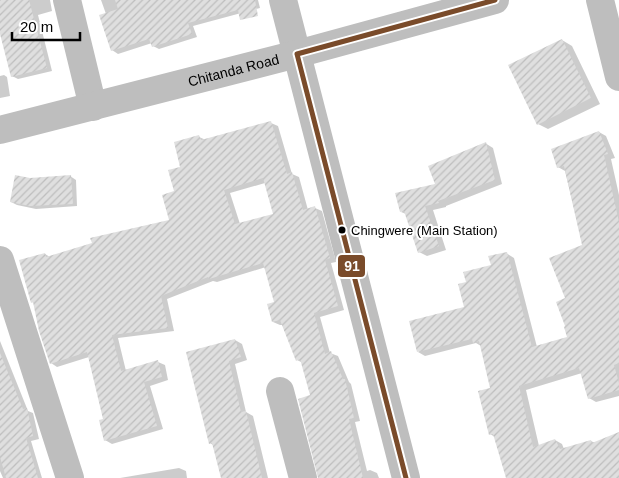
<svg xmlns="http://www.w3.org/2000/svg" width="619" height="478" font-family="Helvetica,sans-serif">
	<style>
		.shadow { fill: #0003; fill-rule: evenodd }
		.building { fill: url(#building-hatch); fill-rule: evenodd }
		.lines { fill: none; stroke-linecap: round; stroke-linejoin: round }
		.minor { stroke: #bebebe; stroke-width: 28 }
		.bus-1-casing { stroke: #fff; stroke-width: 9 }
		.bus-1 { stroke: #7a4b2a; stroke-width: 5 }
		.bus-dot { fill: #000; stroke: #fff; stroke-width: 2 }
		.labels { text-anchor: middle; stroke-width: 4; stroke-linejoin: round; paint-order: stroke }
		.bus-label { font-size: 13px; fill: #000; stroke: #fff; text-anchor: start }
		.street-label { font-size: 14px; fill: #000; stroke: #fff }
		.line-badge { stroke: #fff; stroke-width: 2 }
		.badge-label { font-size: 14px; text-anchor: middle; font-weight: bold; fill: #fff }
	</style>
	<defs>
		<pattern id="building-hatch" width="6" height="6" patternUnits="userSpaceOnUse" patternTransform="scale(1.25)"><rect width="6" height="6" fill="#dfdfdf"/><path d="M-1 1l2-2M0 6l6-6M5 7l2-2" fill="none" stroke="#bebebe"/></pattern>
	</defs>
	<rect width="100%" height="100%" fill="#fff"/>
	<path class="shadow" d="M0,0H50L52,11L38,15L52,71L18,79L12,76L0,29Z
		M101,0H258L260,8L193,26L197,37L159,49L153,46L152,43L118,54L112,50L106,14Z
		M562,40L572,46L600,104L548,129L538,124Z
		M4,75L7,77L10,96L0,98V76Z
		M271,123L278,126L292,174L299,177L308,210L315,208L322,211L336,262L331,263L344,310L320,317L330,353L338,356L349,382L351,384L360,421L355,422L367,471L370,470L377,473L379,478H319L312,396L303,363L297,360L283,325H280L273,322L276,303L266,267L217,282L213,281L167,299L174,331L118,338L126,371L158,362L165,365L168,380L150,386L163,429L112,444L105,440V420L89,357L57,367L51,363L34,303L32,302L45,254L50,257L171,221L182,168L199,137L206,140ZM265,183L275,215L240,224L230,193Z
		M599,132L606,136L615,158L611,159L619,195V396L596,402L589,398L582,373L526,390L539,446L555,440L562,444L564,449L591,441L595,443L619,433V478H507L495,437L490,434L491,389L481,346L476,343L425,356L418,352L465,308L468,283L492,266L506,253L514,258L537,347L568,338L567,299L583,245L565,171L558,167Z
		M485,143L493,148L502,184L446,206V207L433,210L446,250L427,256L419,252L406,214L401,212Z
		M70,176L76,180L77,206L36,209L17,205L11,202L30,179Z
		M235,340L242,344L247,360L235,364L246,412L253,416L268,478H222L213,445L210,443L188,353Z
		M0,341L28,411L33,413L39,439L31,441L42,478H3L0,471Z
		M179,468L186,471L187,478H120Z"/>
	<path class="building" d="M0,0H29L47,68L11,77L0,34Z
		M115,0H255L258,16L240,20L238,10L188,23L192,34L152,47L149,39L111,51L99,15L118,9Z
		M562,39L591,98L537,125L508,65Z
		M271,121L287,174L292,172L303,210L315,206L330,258L325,260L338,306L314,313L325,354L331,351L343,379H345L354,418L349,419L363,478H318L298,399L310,395L300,359L296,361L280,320L272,322L267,304L274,302L263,263L209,279L208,277L161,296L168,328L112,335L121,371L158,360L162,377L144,382L157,426L104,441L99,420L103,419L87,352L50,364L39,331L33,302L31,303L19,260L45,253L46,257L92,243L90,238L169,220L162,195L174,191L168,170L180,167L174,142L199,135L201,140ZM263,178L273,214L235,224L224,190Z
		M599,131L608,154L604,155L619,222V363L614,365L619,383V390L588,399L579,368L519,386L533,447L555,439L560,449L591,440L592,443L619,432V478H506L493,434L489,435L478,391L490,388L479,341L473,343L472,339L417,352L409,321L464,307L458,284L466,282L463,272L491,265L488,256L507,252L532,347L567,337L564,327L565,326L556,302L565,298L549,258L582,245L564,166L557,168L551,149Z
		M486,142L495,180L438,201L439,203L425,206L439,246L418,253L404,211L400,212L395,193L435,184L428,166Z
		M15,175L30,178L71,175L73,204L30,206L10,202Z
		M235,339L241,357L229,361L241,412L246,411L262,478H221L212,443L209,444L186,352Z
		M0,353L23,409L27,408L33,436L26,438L38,478H6L0,457Z"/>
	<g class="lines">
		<g class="minor">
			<path d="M67,0L93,107"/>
			<path d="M283,0L406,478"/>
			<path d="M600,0L619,77"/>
			<path id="s1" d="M0,130L297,54L495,0"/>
			<path d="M0,260L70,478"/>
			<path d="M280,391L303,478"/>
		</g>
		<g class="bus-1-casing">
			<path id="bus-1" d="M297,54L406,478
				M297,54L495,0"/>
		</g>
		<use href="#bus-1" class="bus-1"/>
	</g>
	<circle class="bus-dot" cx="342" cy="230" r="4.5"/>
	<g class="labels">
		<g class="bus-label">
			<text x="351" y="235">Chingwere (Main Station)</text>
		</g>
		<g class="street-label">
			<text dy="5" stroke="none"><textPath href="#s1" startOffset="241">Chitanda Road</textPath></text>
		</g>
	</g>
	<rect class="line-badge" x="337" y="254" width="29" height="24" rx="5" fill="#7a4b2a"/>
	<g class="badge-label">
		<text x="352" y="271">91</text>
	</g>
	<path d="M12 32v8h68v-8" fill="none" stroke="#000000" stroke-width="2.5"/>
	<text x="20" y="32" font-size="15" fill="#000000" stroke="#ffffff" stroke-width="4" paint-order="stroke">20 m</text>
</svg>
